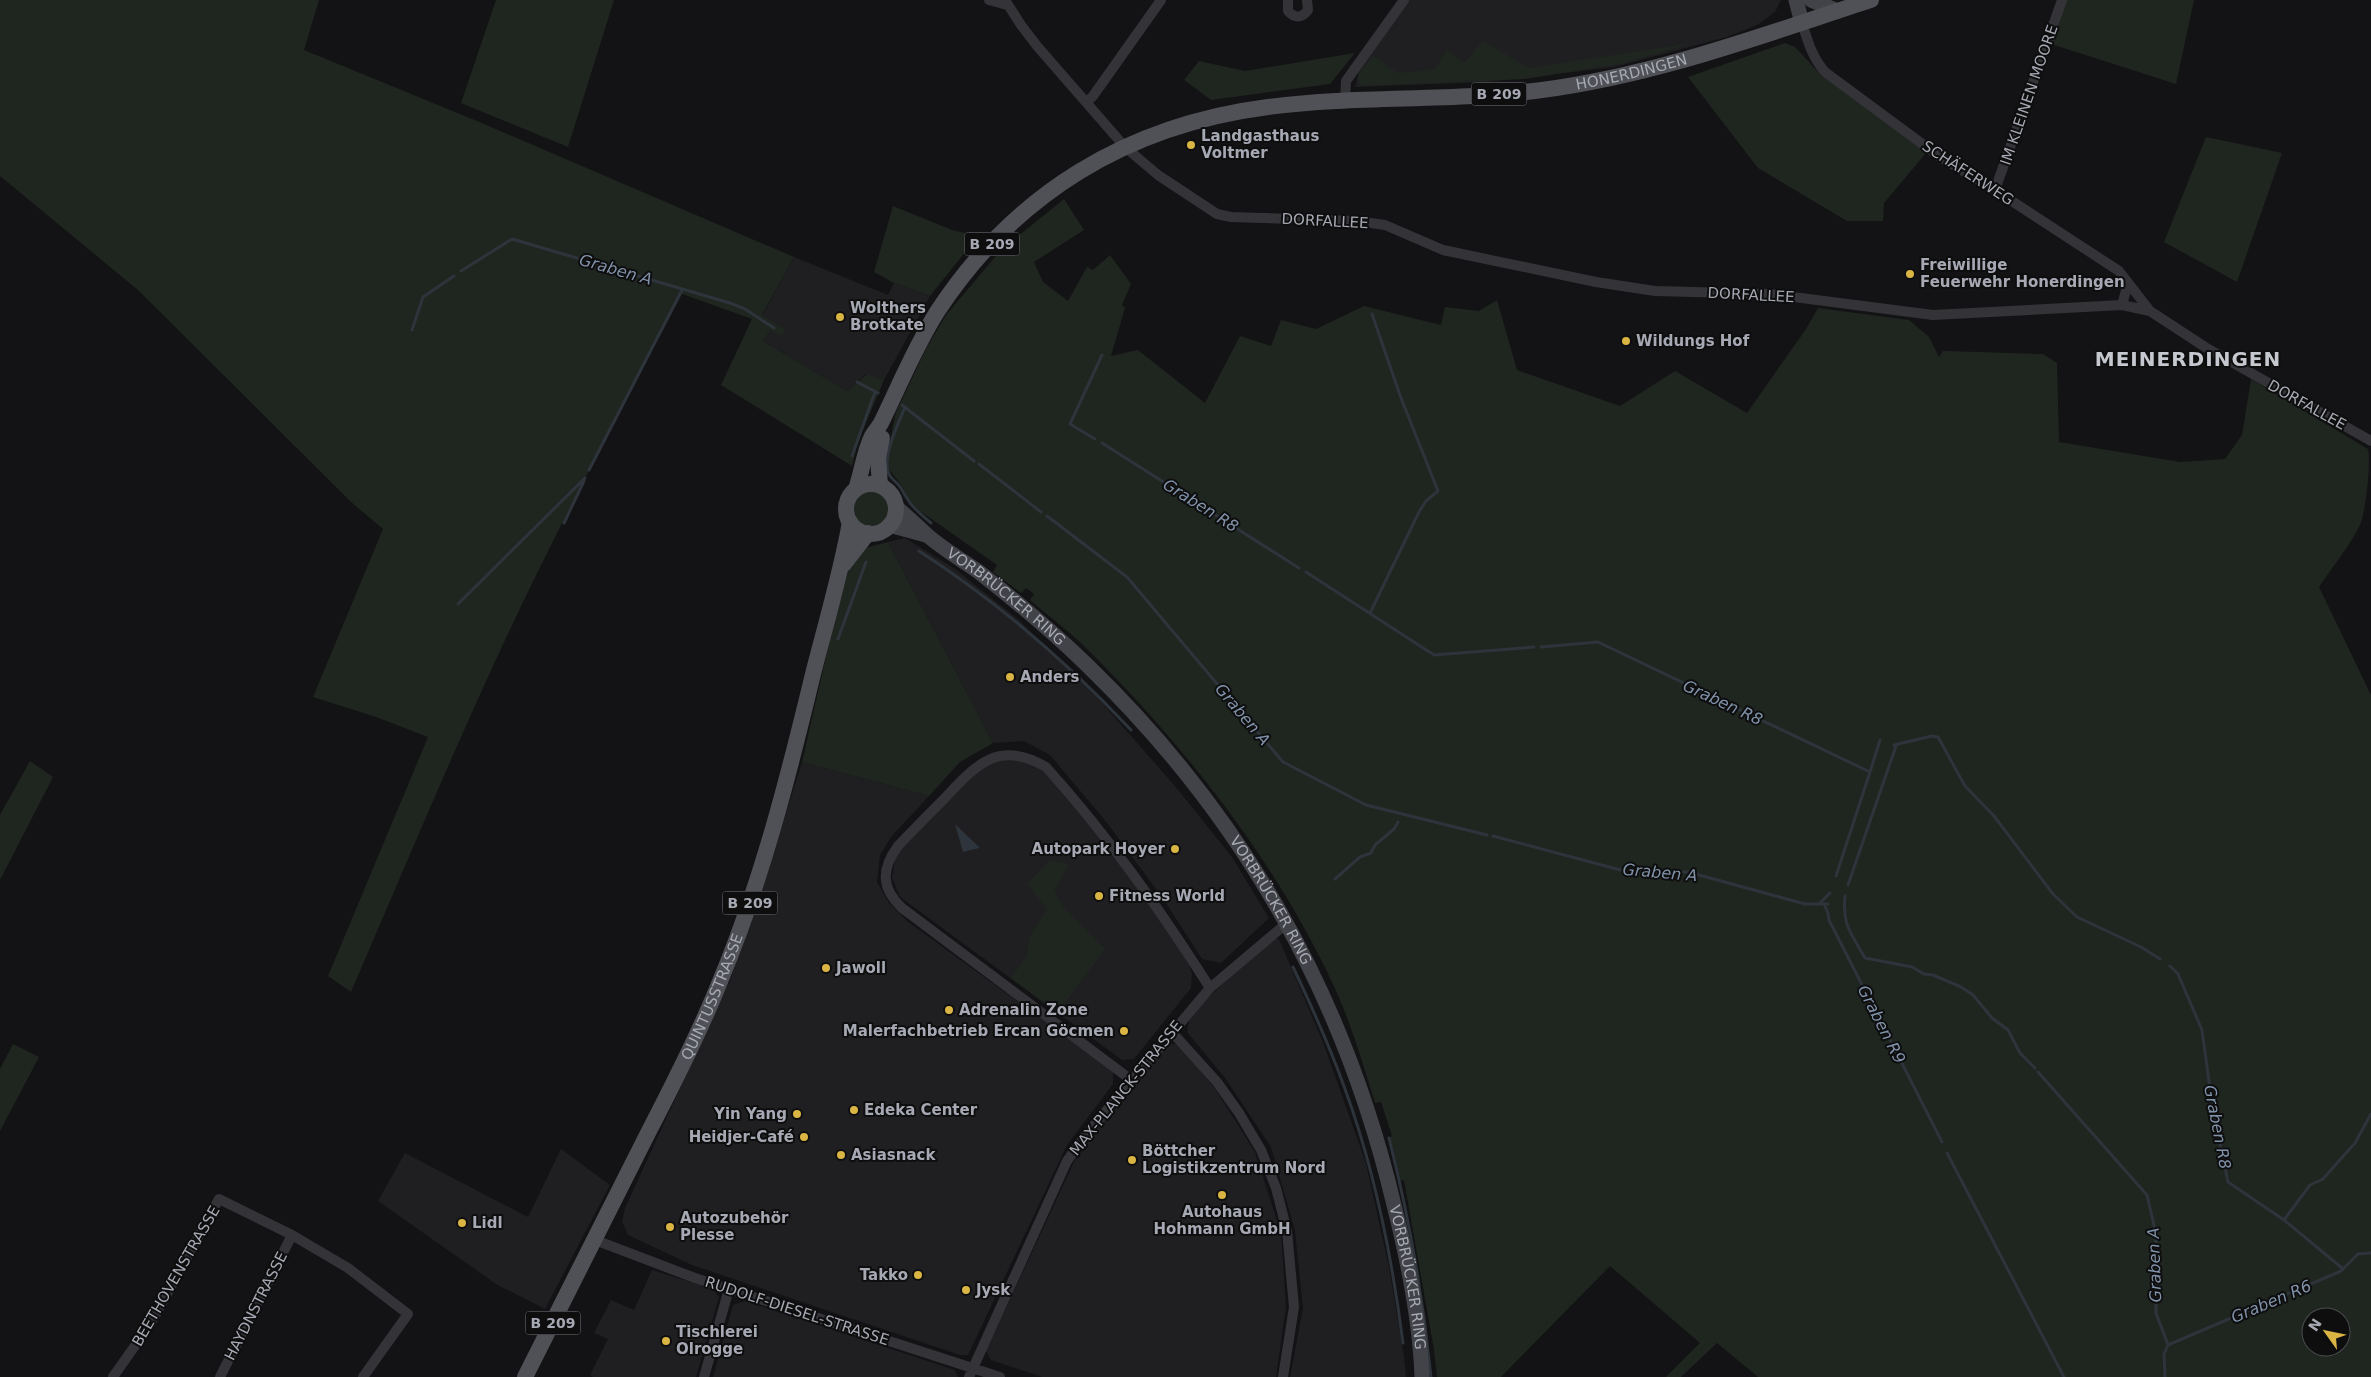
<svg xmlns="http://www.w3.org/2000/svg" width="2371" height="1377" font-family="'DejaVu Sans',sans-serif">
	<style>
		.built { fill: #1f1f21 }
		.green { fill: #1f2620; fill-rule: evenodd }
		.water { fill: #2d343b }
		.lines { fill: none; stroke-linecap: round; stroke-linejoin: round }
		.stream { stroke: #2d343b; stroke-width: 3 }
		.street { stroke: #343438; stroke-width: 10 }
		.secondary { stroke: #424348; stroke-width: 15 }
		.primary { stroke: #505157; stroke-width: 16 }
		.poi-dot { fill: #dab544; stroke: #0e0e0f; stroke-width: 2 }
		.labels { text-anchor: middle; stroke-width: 4; stroke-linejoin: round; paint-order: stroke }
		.shield { fill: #0e0e0f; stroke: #787a82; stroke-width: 1 }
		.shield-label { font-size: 14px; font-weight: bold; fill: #a6a9b3 }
		.street-label { font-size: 15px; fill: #a6a9b3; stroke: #0e0e0f }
		.poi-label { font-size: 15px; font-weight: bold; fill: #a6a9b3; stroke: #0e0e0f; text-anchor: start }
		.water-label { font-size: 16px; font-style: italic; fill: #8193aa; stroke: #0e0e0f }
		.district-label { font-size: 20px; font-weight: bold; letter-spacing: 1px; fill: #c6c8cf; stroke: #0e0e0f }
	</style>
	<rect width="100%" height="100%" fill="#131214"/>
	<path class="built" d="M1409,0H1781L1775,12L1757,25L1727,37L1615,67L1487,82L1355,87L1359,71Z
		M794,257L888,295L894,283L930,296L884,380L866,374L847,391L763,341L770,329L762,316Z
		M905,538L955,569L1019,620L1103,704L1175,786L1232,857L1269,918L1221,963L1202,959L1164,900L1108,824L1050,755L1024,741L993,743L888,542Z
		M1000,756L1024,757L1044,768L1099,831L1187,959L1192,974L1191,988L1134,1059L1122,1060L900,897L892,878L895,859L903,842L969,775Z
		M802,762L929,796L891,837L880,855L877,882L889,903L907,921L1113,1071V1084L1067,1145L968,1355H960L692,1265L628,1235L622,1222L625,1208L731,978L762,891Z
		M1270,939H1279L1323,1042L1366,1163L1389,1267L1404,1357L1406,1377H1290L1303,1308L1295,1231L1271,1147L1225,1078L1187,1032L1190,1015Z
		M1166,1044H1179L1214,1087L1255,1152L1281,1233L1286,1307L1276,1377H1042L991,1360L986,1351L1074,1162L1087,1142Z
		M561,1149L610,1185L545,1309L496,1284L378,1201L405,1153L528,1217Z
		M652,1270L713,1289L719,1297L696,1377H593L590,1375L608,1339L594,1333L611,1300L634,1310Z
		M745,1301L955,1370L958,1377H713L733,1305Z"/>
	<path class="green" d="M0,0H319L304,50L477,121L794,257L762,315L786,330L782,336L770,330L763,341L847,391L867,374L884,380L858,442L852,466L721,385L752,319L682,294C621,408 560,523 505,640C451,756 402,874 351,992L328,976L428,737L376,717L313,697L383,529L351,502L138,290L0,176Z
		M496,0H614L568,147L461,103Z
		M2065,0H2194L2176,84L2048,43Z
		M1483,41L1529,68L1693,43L1624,63L1525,79L1359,86L1358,75L1373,55L1398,73L1435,69L1447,50L1464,63Z
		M1785,43L1795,47L1822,76L1885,114L1927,152L1884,203L1883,221H1847L1758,168L1688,77Z
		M1355,53L1330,84L1211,100L1184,80L1199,61L1245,71Z
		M2206,137L2282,153L2237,282L2164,242Z
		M1064,199L1084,230L1034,262L1043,282L1068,301L1087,267L1093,270L1110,255L1131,284L1122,305L1125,308L1111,356L1138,350L1205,403L1240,336L1271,346L1281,320L1316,329L1364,306L1441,325L1445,307L1479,311L1497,300L1517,370L1620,406L1675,371L1747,413L1806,329L1818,308L1909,320L1929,337L1939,357L1943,351H1947L2043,354L2057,363L2059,442L2180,462L2225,459L2242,435L2251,379L2368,449C2371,462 2366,511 2360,525C2351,544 2331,569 2319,587L2371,695V1377H1758L1717,1343L1681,1377H1666L1700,1343L1610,1266L1501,1377H1437L1434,1350L1404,1180L1401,1181L1390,1137L1392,1136L1381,1102L1375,1103C1362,1061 1349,1016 1329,976C1270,853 1181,742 1085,647C1068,630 1048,616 1030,600L1034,594L1026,588L1021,593L993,572L997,565L910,504L903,487L888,468L886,459L896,412L926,349L946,315L1001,250ZM2311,1317H2341V1347H2311Z
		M893,206L952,230L978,236L930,296L894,283L874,272Z
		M852 508a19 19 0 1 1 38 0a19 19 0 1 1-38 0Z
		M888,542L993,743L960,762L929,796L802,762L836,613L847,574L861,549Z
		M30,761L53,777L0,880V815Z
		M1050,860L1069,864L1054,891L1065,909L1105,949L1057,1013L1011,978L1027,955L1030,936L1047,909L1027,884Z
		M13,1044L39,1057L0,1131V1069Z"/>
	<path class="water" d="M955,824L979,847V848L963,852Z"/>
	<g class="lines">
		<path class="stream" d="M461,271L512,239L730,303L745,309L774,328
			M412,330L423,297L454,276
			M857,382L878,393
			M902,405L974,461
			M905,407C899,422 881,458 889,474C891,479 898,483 901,488C911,507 915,509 931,523
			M1095,439L1070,424L1102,355
			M1102,443L1299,568
			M852,456L875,392
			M979,464L1041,512
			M589,470L682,290
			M1047,516L1127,577L1283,762L1366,805L1487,835
			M564,523L584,481
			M919,551C998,602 1067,662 1131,730
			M1306,572L1434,655L1534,647
			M458,604L585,478
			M1370,613L1419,512L1426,501L1438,491L1401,398L1372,314
			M838,639L866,562
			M1541,647L1598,642L1870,772L1880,740
			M1894,745L1932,736L1938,737L1965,786L1994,816L2053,894L2077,917L2141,947L2160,959
			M1493,836L1628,872H1688L1805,904H1828
			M1836,876L1870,772
			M1335,879L1360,857L1371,853L1375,845L1394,829L1398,822
			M1848,885L1896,746
			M1845,896C1842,925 1851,933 1865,958L1912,967L1924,974L1933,975L1961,987L1973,995L1992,1018L2008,1030L2020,1053L2035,1068
			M1819,904L1830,893
			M1824,904L1828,913L1829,920L1942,1142
			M2170,966L2178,974L2202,1030L2213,1111L2228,1182L2284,1220L2342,1268
			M1293,967C1312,1007 1330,1047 1345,1089C1375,1171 1392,1257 1403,1343
			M2038,1072L2147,1195L2156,1234V1313L2168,1345L2164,1354L2165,1377
			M1389,1138C1409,1217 1423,1296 1431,1377
			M1947,1153L2064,1377
			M2284,1220L2310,1185L2323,1179L2355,1143L2371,1114
			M2168,1345L2341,1271L2358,1254L2371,1253"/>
		<path class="street" d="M989,0L1007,5
			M1005,0L1021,25L1037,46L1125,147L1158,175L1217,214L1231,217L1357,221L1385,225L1443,250L1596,282L1655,291L1770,294L1933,315L2122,305L2150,311L2205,347L2371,441
			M1288,0V11C1295,19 1302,18 1308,10L1307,0
			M1802,23C1808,42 1812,57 1825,72L1940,157L1995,190L2119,271L2150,311
			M1345,101L1346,81L1404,0
			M1087,102L1093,96L1161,0
			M1995,190L2062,0
			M2122,305L2128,283
			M1171,1031L1217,1082L1239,1113L1261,1150L1276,1188L1287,1231L1294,1307L1283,1377
			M1130,1079L902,908C881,888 881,869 898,846C913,830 929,814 944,799C976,765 998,739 1046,767C1109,837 1159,908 1210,988
			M595,1240L695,1278L1000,1377
			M113,1377L151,1323L219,1199L292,1235L348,1268L408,1314L363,1377
			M220,1377L292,1235
			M704,1377L729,1289
			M969,1377L1067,1161L1085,1136L1210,988L1287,923"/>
		<g class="secondary">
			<path d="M1796,0L1802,23"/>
			<path d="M1811,0L1838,11"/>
			<path id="s1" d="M896,507C907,516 917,526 927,535C943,549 962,560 979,572C1016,601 1053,632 1087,665C1243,816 1344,994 1394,1205C1408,1261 1420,1319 1422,1377"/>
			<path d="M889,525L926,535"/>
		</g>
		<g class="primary">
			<circle cx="871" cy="509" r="25"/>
			<path d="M880,485L878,458L882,438"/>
			<path id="s2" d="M856,489C862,472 864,452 872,436C875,431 880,426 882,421C900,384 915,347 937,312C1015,193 1128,125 1268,107C1359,95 1451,102 1542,90C1656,75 1763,35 1871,0"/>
			<path d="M843,565L868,533"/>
			<path id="s3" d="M525,1377C566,1296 607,1215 648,1133C674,1083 700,1032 721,979C762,880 788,778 813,674C826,623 841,573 850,522"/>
		</g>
	</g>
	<g class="poi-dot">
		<circle cx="1191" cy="145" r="5"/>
		<circle cx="1910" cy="274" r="5"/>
		<circle cx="840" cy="317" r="5"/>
		<circle cx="1626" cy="341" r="5"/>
		<circle cx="1010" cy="677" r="5"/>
		<circle cx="1175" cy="849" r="5"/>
		<circle cx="1099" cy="896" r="5"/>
		<circle cx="826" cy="968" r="5"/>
		<circle cx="949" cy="1010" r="5"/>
		<circle cx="1124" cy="1031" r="5"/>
		<circle cx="854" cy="1110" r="5"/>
		<circle cx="797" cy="1114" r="5"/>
		<circle cx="804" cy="1137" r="5"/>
		<circle cx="841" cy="1155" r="5"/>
		<circle cx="1132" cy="1160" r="5"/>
		<circle cx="1222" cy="1195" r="5"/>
		<circle cx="462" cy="1223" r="5"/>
		<circle cx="670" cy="1227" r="5"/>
		<circle cx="918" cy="1275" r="5"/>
		<circle cx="966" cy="1290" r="5"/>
		<circle cx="666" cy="1341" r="5"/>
	</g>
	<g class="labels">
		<g class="shield">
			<rect x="1471.5" y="82.5" width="55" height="23" rx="4"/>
			<rect x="964.5" y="232.5" width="55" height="23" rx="4"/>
			<rect x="722.5" y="891.5" width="55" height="23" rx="4"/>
			<rect x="525.5" y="1311.5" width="55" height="23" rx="4"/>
		</g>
		<g class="shield-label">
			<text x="1499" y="99">B 209</text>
			<text x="992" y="249">B 209</text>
			<text x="750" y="908">B 209</text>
			<text x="553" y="1328">B 209</text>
		</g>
		<g class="street-label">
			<text dy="5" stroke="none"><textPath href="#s2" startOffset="964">HONERDINGEN</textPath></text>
			<text transform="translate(2029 95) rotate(-71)" y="5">IM KLEINEN MOORE</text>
			<text transform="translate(1968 173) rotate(33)" y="5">SCHÄFERWEG</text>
			<text transform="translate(1325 221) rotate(3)" y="5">DORFALLEE</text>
			<text transform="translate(1751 295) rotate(3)" y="5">DORFALLEE</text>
			<text transform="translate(2307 405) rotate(29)" y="5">DORFALLEE</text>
			<text dy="5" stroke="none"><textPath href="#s1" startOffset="142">VORBRÜCKER RING</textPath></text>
			<text dy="5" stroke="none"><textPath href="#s1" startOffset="548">VORBRÜCKER RING</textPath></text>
			<text dy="5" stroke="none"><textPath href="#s3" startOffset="424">QUINTUSSTRASSE</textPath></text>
			<text transform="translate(1126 1088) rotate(-51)" y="5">MAX-PLANCK-STRASSE</text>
			<text transform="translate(176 1276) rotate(-60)" y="5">BEETHOVENSTRASSE</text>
			<text dy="5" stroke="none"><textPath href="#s1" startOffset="952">VORBRÜCKER RING</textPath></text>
			<text transform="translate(256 1306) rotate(-63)" y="5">HAYDNSTRASSE</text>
			<text transform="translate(797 1311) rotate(18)" y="5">RUDOLF-DIESEL-STRASSE</text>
		</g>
		<g class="poi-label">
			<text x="1201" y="141">Landgasthaus<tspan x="1201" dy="17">Voltmer</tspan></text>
			<text x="1920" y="270">Freiwillige<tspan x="1920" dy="17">Feuerwehr Honerdingen</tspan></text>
			<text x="850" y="313">Wolthers<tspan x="850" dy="17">Brotkate</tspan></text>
			<text x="1636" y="346">Wildungs Hof</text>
			<text x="1020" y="682">Anders</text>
			<text x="1165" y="854" text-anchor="end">Autopark Hoyer</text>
			<text x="1109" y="901">Fitness World</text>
			<text x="836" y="973">Jawoll</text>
			<text x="959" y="1015">Adrenalin Zone</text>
			<text x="1114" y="1036" text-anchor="end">Malerfachbetrieb Ercan Göcmen</text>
			<text x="864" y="1115">Edeka Center</text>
			<text x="787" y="1119" text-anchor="end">Yin Yang</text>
			<text x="794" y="1142" text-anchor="end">Heidjer-Café</text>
			<text x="1142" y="1156">Böttcher<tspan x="1142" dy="17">Logistikzentrum Nord</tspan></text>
			<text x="851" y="1160">Asiasnack</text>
			<text x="1222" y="1217" text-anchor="middle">Autohaus<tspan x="1222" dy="17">Hohmann GmbH</tspan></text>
			<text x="680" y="1223">Autozubehör<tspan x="680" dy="17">Plesse</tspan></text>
			<text x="472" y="1228">Lidl</text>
			<text x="908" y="1280" text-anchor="end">Takko</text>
			<text x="976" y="1295">Jysk</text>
			<text x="676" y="1337">Tischlerei<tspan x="676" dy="17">Olrogge</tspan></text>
		</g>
		<g class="water-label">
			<text transform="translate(616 269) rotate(16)" y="6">Graben A</text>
			<text transform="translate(1201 505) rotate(32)" y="6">Graben R8</text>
			<text transform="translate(1723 702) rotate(25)" y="6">Graben R8</text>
			<text transform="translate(1243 714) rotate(50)" y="6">Graben A</text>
			<text transform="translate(1660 872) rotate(5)" y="6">Graben A</text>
			<text transform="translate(1882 1024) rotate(63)" y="6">Graben R9</text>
			<text transform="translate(2218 1127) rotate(79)" y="6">Graben R8</text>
			<text transform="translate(2154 1265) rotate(-92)" y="6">Graben A</text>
			<text transform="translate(2271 1301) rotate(-23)" y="6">Graben R6</text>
		</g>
		<g class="district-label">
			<text x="2188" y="366">MEINERDINGEN</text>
		</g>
	</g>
	<g transform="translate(2326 1332) rotate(303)"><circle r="24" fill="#0e0e0f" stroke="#4b4c51"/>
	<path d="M0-4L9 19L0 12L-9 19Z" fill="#dab544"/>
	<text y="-8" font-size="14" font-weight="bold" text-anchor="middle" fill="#a6a9b3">N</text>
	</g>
</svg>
